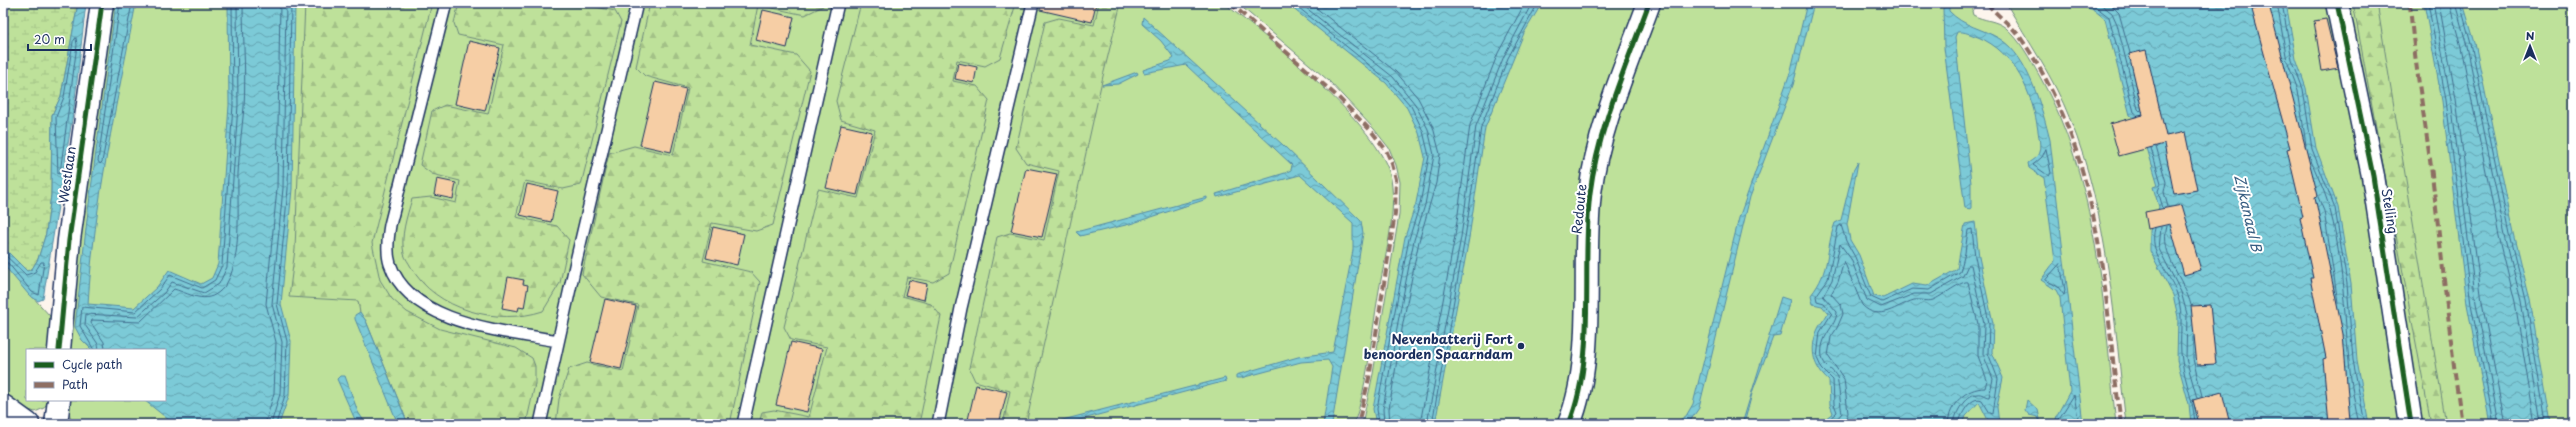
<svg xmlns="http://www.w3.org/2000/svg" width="2576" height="427" font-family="'Playpen Sans',sans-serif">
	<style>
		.grass { fill: #bee19a; stroke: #6c887c }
		.forest { fill: url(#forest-firs); stroke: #6c887c }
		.wetland { fill: url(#wetland-marsh); stroke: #6c887c }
		.water { fill: url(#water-waves); stroke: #558ca7 }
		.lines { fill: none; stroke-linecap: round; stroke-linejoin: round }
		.shore { stroke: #416d8e; stroke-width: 1 }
		.building { fill: #f6cea5; stroke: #1b2f5e }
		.service-casing { stroke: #1b2f5e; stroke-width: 14 }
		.minor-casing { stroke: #1b2f5e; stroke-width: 25 }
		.tertiary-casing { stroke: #1b2f5e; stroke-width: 25 }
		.service { stroke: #fff; stroke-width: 11 }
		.minor { stroke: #fff; stroke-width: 22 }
		.tertiary { stroke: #fff; stroke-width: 22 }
		.quiet { stroke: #8d6e63; stroke-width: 4; stroke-dasharray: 8 4; stroke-linecap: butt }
		.cycleway-casing { stroke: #fff; stroke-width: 8 }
		.cycleway { stroke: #1b5e20; stroke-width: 5 }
		.poi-dot { fill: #1b2f5e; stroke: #fff; stroke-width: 1.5 }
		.labels { text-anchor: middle; stroke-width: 4; stroke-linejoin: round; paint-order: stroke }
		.street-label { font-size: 13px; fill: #1b2f5e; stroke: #fff }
		.poi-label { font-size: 13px; font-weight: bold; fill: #1b2f5e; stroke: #fff; text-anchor: end }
		.water-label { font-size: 14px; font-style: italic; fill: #385e82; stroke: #fff }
	</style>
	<defs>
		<pattern id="forest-firs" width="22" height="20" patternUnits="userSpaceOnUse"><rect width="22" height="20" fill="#bee19a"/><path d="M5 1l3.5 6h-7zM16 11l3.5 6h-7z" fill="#a3c187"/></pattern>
		<pattern id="wetland-marsh" width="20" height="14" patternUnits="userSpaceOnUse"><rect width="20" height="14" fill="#bee19a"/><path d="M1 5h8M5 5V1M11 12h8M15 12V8" fill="none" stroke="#a3c187"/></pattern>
		<pattern id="water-waves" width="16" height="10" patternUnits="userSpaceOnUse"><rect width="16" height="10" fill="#7bcad7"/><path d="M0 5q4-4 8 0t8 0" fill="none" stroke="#64a4b2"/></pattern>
	</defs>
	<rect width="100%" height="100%" fill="#fdf5ed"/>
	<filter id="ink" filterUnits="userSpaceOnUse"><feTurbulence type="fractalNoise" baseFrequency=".025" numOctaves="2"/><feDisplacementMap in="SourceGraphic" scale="8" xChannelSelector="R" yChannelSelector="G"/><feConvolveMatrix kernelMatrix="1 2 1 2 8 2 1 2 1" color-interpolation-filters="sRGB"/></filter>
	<g filter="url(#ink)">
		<path class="grass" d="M108,3H1224C1268,39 1381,125 1391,179C1397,217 1384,259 1378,296C1371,338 1368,383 1354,424H72L66,400H165V350H64Z
			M1237,3H1645L1599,132L1576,366L1563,424H1362L1373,374L1399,215L1400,182L1396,165L1389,148L1374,129L1329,81Z
			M1654,3H1977L1972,11L1973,15C1984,21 1996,20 2006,28C2020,40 2030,59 2039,75C2099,181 2103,306 2116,424H1574L1595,190Z
			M2006,3H2332L2406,424H2126C2114,322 2109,215 2070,119C2054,78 2028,41 2006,3Z
			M2343,3H2573V424H2416Z
			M3,264L50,316L49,350H27V400H49L44,408L35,412L26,409L3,392Z"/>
		<path class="forest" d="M305,3H432L372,243L380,280L392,299L407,312L440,329L516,348L532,358L535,366V384L526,424H408L366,321L360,313L358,301L289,297L295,249Z
			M459,3H576L615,11L621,22L581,185L563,189L525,181L516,217L557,226L569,240L560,283L543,311C498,326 435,310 411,267C409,263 405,258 404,254C400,236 407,216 412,199L431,197L456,203L460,181L432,174L420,165L432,111L445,105L488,114L504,45L458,35L454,23Z
			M650,3H824L823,6L805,15L758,5L750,45L796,55L810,71L773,225L756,231L712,223L703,261L751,272L760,282L730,424H556L559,399L569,369L587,363L623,371L638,305L601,297L582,274L609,153L634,146L673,155L688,88L645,76L636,67Z
			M861,3H1016L1000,58L985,66L957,60L953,81L977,86L989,100L949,273L933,282L907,277L902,296L931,304L941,316L919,424H759L762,412L774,410L809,417L827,347L791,340L784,327L818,189L858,198L875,130L841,120L836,101Z
			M1099,3H1121L1103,76L1026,424H1003L1010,391L975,381L969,368L997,237L1010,233L1044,240L1059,171L1026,163L1016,148L1045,22L1059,18L1094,25Z
			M2353,3H2377L2446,424H2431Z"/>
		<path class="wetland" d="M3,3H78L61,96L52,115L51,195L46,233L38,259L32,269L27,271L3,247Z"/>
		<path class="water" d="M78,3H86L74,107L43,299L38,301L29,295L3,264V247L27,271L32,269L38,259L46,233L51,195L52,115L61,96Z
			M116,3H136C117,103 94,203 88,304L134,308L157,287L169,270L201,284L212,278L218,264L229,105L228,3H295L292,189L281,304L291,341L289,396L279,424H174L144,400H165V350H92L82,340L75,327L88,211Z
			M1286,3H1542L1524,33L1485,128L1469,238L1435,424H1376L1373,409L1405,237L1416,203L1425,157L1419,133L1407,108L1386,83Z
			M1807,3H1814L1793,85L1750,197L1699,408L1688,424H1673L1686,416L1693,404L1739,218L1791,70Z
			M2070,3H2286L2296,59L2306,88L2316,148L2338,207L2351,284L2357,360L2369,424H2191L2189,404L2177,360L2178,317L2173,295L2150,251V231L2159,207L2153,187L2158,185L2139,121L2130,115L2105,19L2094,10Z
			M2424,3H2463L2475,43L2514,233L2530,300L2551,424H2490L2467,304L2442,101Z
			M1949,6V11C1964,27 1982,28 2000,39C2029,57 2042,109 2050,140L2083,424H2055L2057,415L2070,391L2060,298L2056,290L2041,280L2055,261L2044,178L2029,168L2028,163C2032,160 2038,157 2039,152C2041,146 2039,138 2038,131C2033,94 2015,52 1978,37C1971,35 1965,31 1957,32L1955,37L1971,183V209L1965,208L1944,48L1943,8Z
			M1143,17L1283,145L1361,221L1363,233L1332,424H1323L1332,367L1328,360L1301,362L1241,378H1236V375L1298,357L1333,352L1353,250V223L1300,175L1217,197L1216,194L1285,173L1291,170L1292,165L1186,65L1144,73L1143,70L1170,61L1174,58L1161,41L1142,24Z
			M1137,72L1138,74L1118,84L1102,85Z
			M1858,162L1847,224L1850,240L1859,255L1874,296L1883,298L1912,284L1927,286L1957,269L1965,224L1975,222L1979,257L1993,323L1992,352L2003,378L1997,407L1999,424H1990L1979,402L1966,416L1963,424H1818L1833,413L1830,405L1829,381C1814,368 1809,351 1817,331C1819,325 1825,319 1828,313L1822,306L1813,304L1811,295C1831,270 1825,251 1835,223L1841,220L1853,171Z
			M1207,197V199L1130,224L1080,236L1076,232Z
			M1781,297L1790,300L1780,336L1773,337L1753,390L1744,424H1742Z
			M360,312L366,321L408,424H398L355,319V315Z
			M340,376H345L358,412L366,424H357L337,379Z
			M1225,378L1226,381L1064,424H1047Z
			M2027,400L2038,410L2041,424L2038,417L2029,415L2025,410Z"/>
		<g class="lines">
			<path class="shore" d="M120,3L98,161L100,164L102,162L132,3
				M1293,3L1389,81L1411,106L1423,131L1429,156L1420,204L1409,239L1393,321L1377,409L1379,424
				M1300,3L1393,77L1415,104L1428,129L1434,155L1425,205L1414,240L1398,322L1383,409L1384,424
				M1310,3L1396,72L1418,98L1433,127L1440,154L1436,183L1419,241L1403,323L1389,409L1390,424
				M2084,3L2096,7L2109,17L2134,112L2138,115
				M2099,3L2112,13L2117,24L2138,109L2141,112
				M2109,3L2119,13L2130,53
				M2277,3L2287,61L2298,90L2306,145
				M2282,3L2292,60L2303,89L2312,149L2335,208L2347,284L2353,360L2365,424
				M2428,3L2446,100L2471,304L2494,424
				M2433,3L2451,100L2476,303L2499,424
				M2439,3L2456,99L2482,302L2505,424
				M2449,3L2461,47L2499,236L2515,302L2535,424
				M2455,3L2467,46L2505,235L2521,301L2541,424
				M2460,3L2471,44L2510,234L2526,300L2546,424
				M76,38L77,45L60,173L58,174L56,117L64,97L73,42Z
				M2156,147L2166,182L2164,192L2168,207
				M2151,148L2161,183L2158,191L2163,208
				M2046,149L2051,173L2049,176L2033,165L2042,157Z
				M2309,156C2316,173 2325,191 2330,210C2349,280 2342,354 2359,424
				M2318,197L2324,211L2338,303
				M2167,226C2159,255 2184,278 2191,305
				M2161,227L2159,249L2181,292L2187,314L2186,359L2197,398
				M2155,228C2148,254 2169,271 2177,294C2185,316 2178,338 2182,361C2185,382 2194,402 2195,424
				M3,253L26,275L35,272L41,262H44L39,295L32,292L8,263L3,262
				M2060,264L2065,290L2064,295L2058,287L2046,280Z
				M2193,337V359L2202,396
				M94,350L80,326L82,307L135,312L160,289L170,275L202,288L215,280L222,265L233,105L232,3
				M99,350L98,344L85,325L86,314L137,317L164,293L172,282L204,293L219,284L227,267L238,105L237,3
				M105,350L104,342L91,323L92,320L140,322L174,289C193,295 208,306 224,287C243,264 237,203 238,174C239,151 242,129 244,107C246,73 243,37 243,3
				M265,424L274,393L276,342L266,304L277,188L280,3
				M271,424L280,394L282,342L272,304L283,188L286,3
				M276,424L285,395L287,341L277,304L288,189L291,3
				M1420,424L1455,236L1470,125L1498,53L1525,3
				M1427,424L1461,237L1476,126L1504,56L1532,3
				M1432,424L1465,238L1481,127L1508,58L1538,3
				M1824,424L1837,412L1834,404L1833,380L1822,369L1817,358L1820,332L1832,313L1824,303L1817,301L1816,296L1828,279L1838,227L1841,225L1846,241L1855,257L1871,297L1882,302L1912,289L1929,290L1960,272L1965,253L1968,230L1972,229L1975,257L1989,323L1988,353L1998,379L1993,414L1990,413L1982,400C1971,395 1960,415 1959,424
				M1833,424L1842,413C1841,410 1838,379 1837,377C1833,369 1824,367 1822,357C1819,335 1836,328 1837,312L1823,296L1832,280L1840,244L1851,259L1867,300L1881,307L1914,294H1931L1963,276L1968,265H1971L1984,324L1983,354L1993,379L1989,397C1985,397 1982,393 1977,394C1965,395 1955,413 1954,424
				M1843,424L1848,413L1844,379L1828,356L1831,337L1837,328L1843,314L1841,305L1831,294L1838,282L1844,261L1862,305C1879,323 1897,305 1914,300C1920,299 1927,302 1933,300C1941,297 1962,280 1968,282L1978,324V356L1987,380L1985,388C1966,388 1949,404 1948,424
				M2059,424L2060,417L2074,395L2079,424"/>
		</g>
		<path class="building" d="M1041,3H1096L1092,22L1040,10Z
			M2269,5L2318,196L2315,197L2343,334L2350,421L2329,424L2323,359L2326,358L2310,278H2313L2300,218L2303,217L2287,149L2290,148L2252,10Z
			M763,10L794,17L787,48L756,40Z
			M2326,19L2338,68L2322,71L2314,21Z
			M469,41L500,48L485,111L455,104Z
			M2146,50L2166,136L2185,132L2197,190L2174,194L2164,144L2119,156L2110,124L2143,115L2129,54Z
			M958,63L977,67L974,83L955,79Z
			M655,82L686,89L671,152L640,145Z
			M841,125L872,132L857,195L826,188Z
			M1026,168L1057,174L1042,237L1011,231Z
			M437,179L456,183L453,199L434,195Z
			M527,184L558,191L551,222L520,215Z
			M2182,205L2201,270L2184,275L2170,224L2148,229L2145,212Z
			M713,227L744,234L737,265L706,258Z
			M508,277L524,280L523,284L528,285L524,308L519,307L518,311L502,308Z
			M909,280L927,284L924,300L905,295Z
			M605,299L636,306L621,369L590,362Z
			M2210,305L2216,364L2197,365L2191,306Z
			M791,342L822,349L807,412L776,405Z
			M976,385L1007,392L999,424H967Z
			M2222,392L2230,424H2199L2193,400Z"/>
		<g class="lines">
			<g class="service-casing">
				<path id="service" d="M446,3L390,225C388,237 386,252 390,264C410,324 504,331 558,341
					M540,424L577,257L637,3
					M743,424L838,3
					M938,424L961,308L1033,3"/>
			</g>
			<g class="minor-casing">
				<path id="minor" d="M2337,3L2373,176L2411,424
					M59,350L69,240L102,3
					M56,424L59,400
					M1569,424C1597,355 1581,267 1590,193C1598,128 1627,64 1649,3"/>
			</g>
			<g class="tertiary-casing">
				<path id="tertiary" d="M3,406L28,424"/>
			</g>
			<use href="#service" class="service"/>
			<use href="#minor" class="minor"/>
			<use href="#tertiary" class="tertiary"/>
			<path class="quiet" d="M1230,3L1338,97L1372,132L1386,150L1392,164L1396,179L1395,214L1369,378L1358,424
				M1987,3C1997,16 2012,25 2022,40C2087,135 2100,237 2112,349C2114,374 2118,399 2121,424
				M2410,3C2414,64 2426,123 2433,183C2443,264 2450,344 2462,424"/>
			<g class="cycleway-casing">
				<path id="cycleway" d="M2337,3L2373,176L2411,424
					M59,350L69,240L102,3
					M1569,424C1597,355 1581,267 1590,193C1598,128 1627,64 1649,3"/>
			</g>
			<use href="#cycleway" class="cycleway"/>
		</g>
	</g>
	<circle class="poi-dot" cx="1521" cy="346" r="4"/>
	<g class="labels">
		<g class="street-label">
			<text transform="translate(67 175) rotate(-82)" y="5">Westlaan</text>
			<text transform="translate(1579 209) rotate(-84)" y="5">Redoute</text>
			<text transform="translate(2390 211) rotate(81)" y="5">Stelling</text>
		</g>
		<g class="poi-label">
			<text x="1513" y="344">Nevenbatterij Fort<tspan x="1513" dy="15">benoorden Spaarndam</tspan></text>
		</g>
		<g class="water-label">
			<text transform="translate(2248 213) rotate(77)" y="5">Zijkanaal B</text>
		</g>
	</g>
	<rect width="2576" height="427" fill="none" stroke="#fff" stroke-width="16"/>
	<rect x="8" y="8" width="2560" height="411" fill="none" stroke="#1b2f5e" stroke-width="1.5" filter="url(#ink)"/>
	<rect x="26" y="349" width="140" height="52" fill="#ffffff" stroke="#a4acbf"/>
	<rect x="34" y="362" width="20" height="6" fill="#1b5e20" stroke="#a4acbf"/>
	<text x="62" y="369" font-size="12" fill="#1b2f5e">Cycle path</text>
	<rect x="34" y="382" width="20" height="6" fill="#8d6e63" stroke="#a4acbf"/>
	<text x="62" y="389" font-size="12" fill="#1b2f5e">Path</text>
	<g transform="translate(2530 46)" stroke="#ffffff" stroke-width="3" paint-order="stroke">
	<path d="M0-3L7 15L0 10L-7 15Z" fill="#1b2f5e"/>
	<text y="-6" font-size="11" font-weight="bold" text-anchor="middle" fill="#1b2f5e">N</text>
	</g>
	<path d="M28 44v6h63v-6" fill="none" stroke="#1b2f5e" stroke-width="2"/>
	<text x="34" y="44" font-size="12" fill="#1b2f5e" stroke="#ffffff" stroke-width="3" paint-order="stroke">20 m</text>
</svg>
